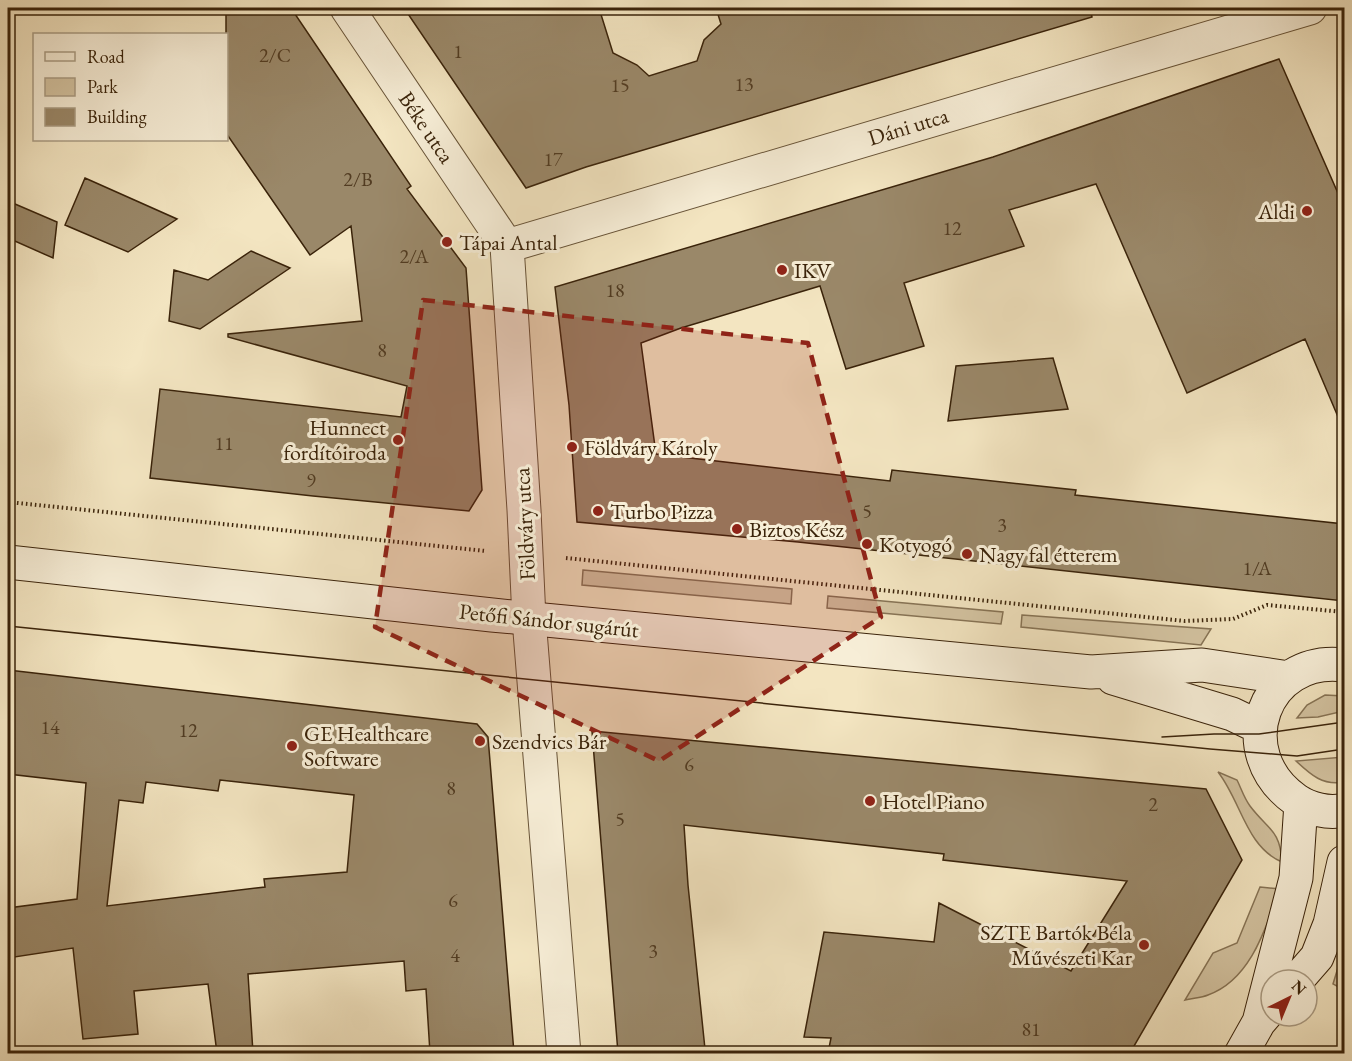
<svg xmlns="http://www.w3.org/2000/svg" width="1352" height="1061" font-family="'EB Garamond',serif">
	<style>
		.green { fill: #d4c4a2; stroke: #877456; stroke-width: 1.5 }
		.building { fill: #9a8869; stroke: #3a230a; stroke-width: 1.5; fill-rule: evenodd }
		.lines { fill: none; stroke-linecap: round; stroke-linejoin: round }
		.street-casing { stroke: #685438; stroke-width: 35 }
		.secondary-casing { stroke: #3a230a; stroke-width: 35 }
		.path { stroke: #3a230a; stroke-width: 4; stroke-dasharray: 1.5 3; stroke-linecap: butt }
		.street { stroke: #f7eed7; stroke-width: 33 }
		.secondary { stroke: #f7eed7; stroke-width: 33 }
		.tram { stroke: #3a230a; stroke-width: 1.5 }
		.marked { fill: #8f2418; fill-opacity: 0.2; stroke: #8f2418; stroke-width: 4.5; stroke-dasharray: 12 8; stroke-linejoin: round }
		.poi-dot { fill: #8f2418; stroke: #f7eed7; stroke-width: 2 }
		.labels { text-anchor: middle; stroke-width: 6; stroke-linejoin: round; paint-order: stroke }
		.number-label { font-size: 20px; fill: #523c22 }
		.street-label { font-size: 22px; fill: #3a230a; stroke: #f7eed7 }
		.poi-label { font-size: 22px; fill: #3a230a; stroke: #f7eed7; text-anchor: start }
	</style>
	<rect width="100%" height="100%" fill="#f3e5c1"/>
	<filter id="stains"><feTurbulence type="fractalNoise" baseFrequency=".00333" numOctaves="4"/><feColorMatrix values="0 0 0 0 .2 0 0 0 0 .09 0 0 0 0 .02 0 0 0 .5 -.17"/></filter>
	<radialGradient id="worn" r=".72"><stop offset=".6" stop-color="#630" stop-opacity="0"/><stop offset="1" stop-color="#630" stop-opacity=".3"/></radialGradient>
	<path class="green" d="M583,570L792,589L791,604L582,585Z
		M828,596L1003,612L1001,624L827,608Z
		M1022,615L1211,629L1201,645L1021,627Z
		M1325,695L1344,696V711L1318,717L1297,718L1307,705Z
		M1344,757V782C1323,786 1311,775 1296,761Z
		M1218,772L1237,780C1241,788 1244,798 1250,806C1268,830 1280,829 1282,862C1246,847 1241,801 1218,772Z
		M1260,887L1280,889C1266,927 1251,980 1208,995C1201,998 1192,998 1185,1000L1213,953L1237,943Z
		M1344,948V990L1333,984Z"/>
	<path class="building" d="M226,8H291L411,186L407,189L466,268L482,490L469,511L313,496L150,478L160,389L401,417L407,386L228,337V334L362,321L351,226L310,255L226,133Z
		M404,8H599L613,53L637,65L649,76L697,61L704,40L721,24L716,8H1090L1092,17L586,167L526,188Z
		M1279,59L1344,207V431L1305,339L1187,393L1096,184L1009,210L1024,246L904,283L924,346L846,369L820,286L681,328L641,343L656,454L890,481L892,470L1076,490L1075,495L1344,524V601L798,542L577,522L569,405L555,287L993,157Z
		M85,178L177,219L128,252L65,225Z
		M8,201L57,222L53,258L8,238Z
		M251,251L290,268L200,329L169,321L174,270L208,280Z
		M1053,358L1068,409L948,421L956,366Z
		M8,670L477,724L488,737L514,1053H430L426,989L406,991L404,961L248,974L253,1053H217L208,984L134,991L138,1034L83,1039L73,948L8,958V908L77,899L86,783L8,774ZM220,780L354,795L347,872L264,879L265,887L107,906L119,800L143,803L146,782L218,791Z
		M592,731L1206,789L1242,860L1130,1053H828L831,1038L804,1037L824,932L934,942L939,903L1071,971L1127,881L943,860L944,854L684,825L688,885L705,1049L689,1050V1053H618Z"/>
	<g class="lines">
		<g class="street-casing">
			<path id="street" d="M347,8L507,246
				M507,246L1310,8
				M507,246L524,510L529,619L564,1054"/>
		</g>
		<g class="secondary-casing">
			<path id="secondary" d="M8,562L492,615L1091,672L1202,665L1289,678
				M1344,665C1264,655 1228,752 1296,800C1309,809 1329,814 1344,810
				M1113,678L1232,714L1259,727
				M1297,980L1317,957L1330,924L1344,862
				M1259,1022L1296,878L1301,803
				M1241,1054L1259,1022L1271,1008"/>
		</g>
		<path class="path" d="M8,502L486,551
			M566,558L1185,621L1233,619L1267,605L1344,612"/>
		<use href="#street" class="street"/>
		<use href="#secondary" class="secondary"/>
		<path class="tram" d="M8,626L1210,749L1297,756L1344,749
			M1162,737L1214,734H1259L1344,722"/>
	</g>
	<path class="marked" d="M423,300L808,343L881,617L659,761L375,627Z"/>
	<g class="poi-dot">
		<circle cx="1307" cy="211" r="6"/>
		<circle cx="447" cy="242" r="6"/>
		<circle cx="782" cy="270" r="6"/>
		<circle cx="398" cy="440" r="6"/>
		<circle cx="572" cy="447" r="6"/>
		<circle cx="598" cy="511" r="6"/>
		<circle cx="737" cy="529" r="6"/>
		<circle cx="867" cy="544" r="6"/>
		<circle cx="967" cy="554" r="6"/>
		<circle cx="480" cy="741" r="6"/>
		<circle cx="292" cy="746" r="6"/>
		<circle cx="870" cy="801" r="6"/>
		<circle cx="1144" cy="945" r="6"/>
	</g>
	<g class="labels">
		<g class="number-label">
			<text x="458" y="58">1</text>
			<text x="275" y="62">2/C</text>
			<text x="744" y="91">13</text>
			<text x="620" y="92">15</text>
			<text x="553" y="166">17</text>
			<text x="358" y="186">2/B</text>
			<text x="952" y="235">12</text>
			<text x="414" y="263">2/A</text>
			<text x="615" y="297">18</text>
			<text x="382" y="357">8</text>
			<text x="224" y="450">11</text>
			<text x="311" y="487">9</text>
			<text x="867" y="518">5</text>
			<text x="1002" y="532">3</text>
			<text x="1257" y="575">1/A</text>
			<text x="50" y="734">14</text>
			<text x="188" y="737">12</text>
			<text x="689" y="771">6</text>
			<text x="451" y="795">8</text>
			<text x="1153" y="811">2</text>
			<text x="620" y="826">5</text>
			<text x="453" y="907">6</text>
			<text x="653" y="958">3</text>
			<text x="455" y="962">4</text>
			<text x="1031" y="1036">81</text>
		</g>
		<g class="street-label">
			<text transform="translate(908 126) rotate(-17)" y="8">Dáni utca</text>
			<text transform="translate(427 127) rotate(56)" y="8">Béke utca</text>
			<text transform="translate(524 524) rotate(-93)" y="8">Földváry utca</text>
			<text transform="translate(549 620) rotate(6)" y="8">Petőfi Sándor sugárút</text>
		</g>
		<g class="poi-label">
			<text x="1295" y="219" text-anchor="end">Aldi</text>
			<text x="459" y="250">Tápai Antal</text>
			<text x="794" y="278">IKV</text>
			<text x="386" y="435" text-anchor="end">Hunnect<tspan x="386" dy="25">fordítóiroda</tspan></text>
			<text x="584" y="455">Földváry Károly</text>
			<text x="610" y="519">Turbo Pizza</text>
			<text x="749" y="537">Biztos Kész</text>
			<text x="879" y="552">Kotyogó</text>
			<text x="979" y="562">Nagy fal étterem</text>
			<text x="304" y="741">GE Healthcare<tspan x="304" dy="25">Software</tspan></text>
			<text x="492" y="749">Szendvics Bár</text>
			<text x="882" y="809">Hotel Piano</text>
			<text x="1132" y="940" text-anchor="end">SZTE Bartók Béla<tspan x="1132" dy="25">Művészeti Kar</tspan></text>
		</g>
	</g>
	<rect width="1352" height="1061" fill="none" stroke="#f3e5c1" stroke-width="30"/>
	<rect x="9" y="9" width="1334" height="1043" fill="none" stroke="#3a230a" stroke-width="3"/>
	<rect x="15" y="15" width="1322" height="1031" fill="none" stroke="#3a230a" stroke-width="1.5"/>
	<rect x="33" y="33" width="195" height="108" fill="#f7eed7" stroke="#ab9d85" stroke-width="1.5"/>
	<rect x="45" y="52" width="30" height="9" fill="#f7eed7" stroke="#ab9d85" stroke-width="1.5"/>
	<text x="87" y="63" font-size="18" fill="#3a230a">Road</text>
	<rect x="45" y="78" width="30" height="18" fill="#d4c4a2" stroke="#ab9d85" stroke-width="1.5"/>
	<text x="87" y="93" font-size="18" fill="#3a230a">Park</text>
	<rect x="45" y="108" width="30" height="18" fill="#9a8869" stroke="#ab9d85" stroke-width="1.5"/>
	<text x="87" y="123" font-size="18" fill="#3a230a">Building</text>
	<g transform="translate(1289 998) rotate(43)"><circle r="28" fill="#f7eed7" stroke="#ab9d85" stroke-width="1.5"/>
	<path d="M0-4.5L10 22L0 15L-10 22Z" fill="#8f2418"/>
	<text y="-9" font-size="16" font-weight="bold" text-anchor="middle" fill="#3a230a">N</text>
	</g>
	<rect width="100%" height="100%" filter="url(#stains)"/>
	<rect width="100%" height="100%" fill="url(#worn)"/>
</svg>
